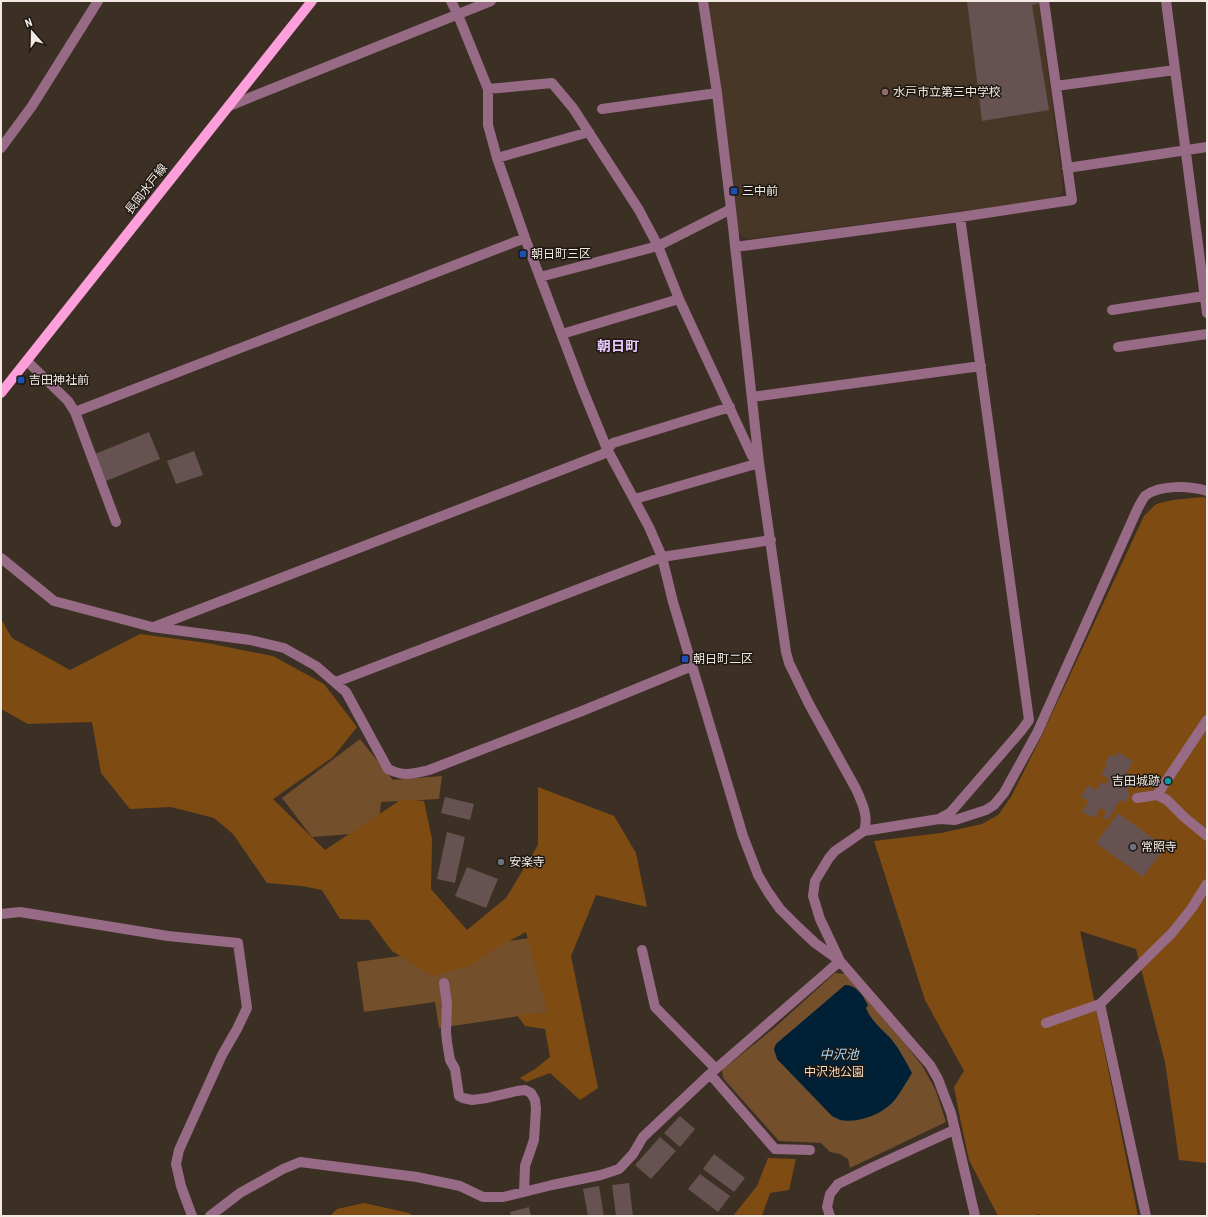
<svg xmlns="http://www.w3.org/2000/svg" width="1208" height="1217" font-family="'Roboto Condensed','Noto Sans JP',sans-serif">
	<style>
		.built { fill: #483727 }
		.green { fill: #744f2c }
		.forest { fill: #7e4c13 }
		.water { fill: #002035 }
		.building { fill: #665250 }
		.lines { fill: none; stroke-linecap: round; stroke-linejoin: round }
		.minor { stroke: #976a86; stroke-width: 10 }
		.major { stroke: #fc9fdb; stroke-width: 10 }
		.education-dot { fill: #8d6e63; stroke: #1e1813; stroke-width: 1.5 }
		.transit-dot { fill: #1a4fb4; stroke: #1e1813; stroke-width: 1.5 }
		.culture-dot { fill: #0f9aa8; stroke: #1e1813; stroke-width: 1.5 }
		.worship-dot { fill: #6b7280; stroke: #1e1813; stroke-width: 1.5 }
		.labels { text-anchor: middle; stroke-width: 3; stroke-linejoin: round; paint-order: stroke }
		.poi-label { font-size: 12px; fill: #f2eae2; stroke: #1e1813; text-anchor: start }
		.street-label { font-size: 12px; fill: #f2eae2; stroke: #1e1813 }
		.park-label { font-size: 12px; fill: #f8dabe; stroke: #1e1813 }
		.water-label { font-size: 13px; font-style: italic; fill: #a3d8fd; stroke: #1e1813 }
		.quarter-label { font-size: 14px; font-weight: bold; fill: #ebcaff; stroke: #1e1813 }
	</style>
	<rect width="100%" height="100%" fill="#3c2f24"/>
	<path class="built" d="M706,1H1039L1062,182V192L1055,199L746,239L739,235Z"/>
	<path class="green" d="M360,739L393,780L442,776L439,799L381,802L378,832L312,837L282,798Z
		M537,937L547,1012L439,1028L435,1002L364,1012L357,962Z
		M835,973L846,974L906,1045L923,1067L936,1091L946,1122L850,1168L848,1159L840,1154L830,1152L821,1143L779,1141L723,1078L722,1070L773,1029Z"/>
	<path class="forest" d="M1203,497L1207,498V1163L1179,1160L1165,1062L1136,949L1080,931L1138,1216H1040V1214L1029,1216H998L969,1160L960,1118L954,1087L964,1071L925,1000L874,841L941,833L982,824L998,815L1011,797L1041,737L1144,516L1156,504L1173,500Z
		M1,619L12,638L70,670L140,634L207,643L273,656L324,684L357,727L333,757L273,799L325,850L402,799L424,801L432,839L431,889L467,930L506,898L538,845V787L614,816L636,853L647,907L596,895L571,956L598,1088L580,1100L550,1073L526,1082L520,1078L535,1069L550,1057L545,1029L525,1026L517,1015L547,1012L526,932L498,947L470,966L432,976L392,951L369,920L340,919L322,890L302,886L267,883L233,834L214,818L171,807L130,809L101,773L92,722L28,724L1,709Z
		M768,1158L796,1159L789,1190L770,1193L762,1216H733L757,1186Z
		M364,1203L409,1213L413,1216H330L337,1209Z"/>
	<path class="water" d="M845,985C857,985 863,996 868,1005L866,1008C871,1021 883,1030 892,1040C900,1050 906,1062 912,1073C907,1081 897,1099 891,1104C878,1116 857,1123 840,1120C838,1119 834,1117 832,1116L777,1059L774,1049L776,1044Z"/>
	<path class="building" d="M967,1H1038L1039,3L1032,5L1049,110L982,121Z
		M149,432L160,459L106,481L95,454Z
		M194,451L203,475L176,484L167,461Z
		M1118,752L1133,761L1124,777L1132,782L1127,791L1130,793L1125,803L1120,800L1108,820L1103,817L1107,812L1100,808L1094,818L1082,812L1089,801L1081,797L1088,785L1096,790L1101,782L1105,785L1109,779L1101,774L1107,765L1105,763L1111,754L1116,757Z
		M445,797L474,804L470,820L441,813Z
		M1118,813L1165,847L1143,877L1096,843Z
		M447,832L465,837L455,883L437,879Z
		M467,867L498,879L486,908L455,896Z
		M680,1116L695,1129L680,1147L664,1133Z
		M660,1137L676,1151L651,1179L635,1165Z
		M714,1154L745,1178L734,1192L703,1169Z
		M700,1174L730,1196L718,1212L688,1189Z
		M629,1183L633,1216H616L612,1185Z
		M599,1186L604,1216H588L583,1189Z
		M529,1207L531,1216H511L510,1212Z"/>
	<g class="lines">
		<path class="minor" d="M451,1L458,15L488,89V125L497,158L525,238L582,388L607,449L649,527L662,557L673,602L743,836L758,875L768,892L780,909L798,927L815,943L840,961L930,1065L938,1079L951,1113L975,1216
			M703,1L717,93L731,209L759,463L786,652L789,663L809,704L856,789C862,802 869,817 864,831
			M1166,1L1207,313
			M1056,86L1175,70
			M488,89L552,83L573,108L639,210L658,246L679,299L752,456L759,463L635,499
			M229,106L491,1
			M602,109L717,93
			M1,148L32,106L98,1
			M497,158L589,132
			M1067,168L1207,147
			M735,247L960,217L1072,200L1044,1
			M540,277L658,246L731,209
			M1112,310L1204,296
			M562,334L679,299
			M1118,347L1207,334
			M27,361L68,401L75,412L116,522
			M752,397L981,366
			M75,412L525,238
			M1,558L54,601L152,627L250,640L284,648L316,666L346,692L388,769C405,777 412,774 429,770L582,711L692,666
			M154,627L603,454L613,443L730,407
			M336,682L662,557L771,540
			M1157,795L1207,720
			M1137,798L1157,795L1167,800L1184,817L1207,836
			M940,819L955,820L986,810L994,805L1004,793L1037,733L1137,510C1139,506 1142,500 1145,496C1160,484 1190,486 1207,491
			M1,914L20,912L168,936L238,943L247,1008L237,1029L222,1055L179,1150L176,1164L181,1186L192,1216
			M642,950L655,1007L716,1069
			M839,959L820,919L813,896L815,881L829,858L835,851L864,831L939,819L950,813L1021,731L1029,720L960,217
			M444,983L447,1004L446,1031L447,1042L450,1060L455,1069L459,1096L463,1098L472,1100L487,1098L517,1091L525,1090L531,1093L535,1100L536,1109L534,1140L525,1166L524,1192
			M1100,1004L1146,1216
			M1046,1023L1100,1004L1172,933L1192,908L1207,884
			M710,1074L775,1149L810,1150
			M210,1216L240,1193L283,1169L300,1162L417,1177L460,1186L483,1197H503L552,1185L601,1175L619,1169L633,1154L643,1137L710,1074L840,961
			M830,1216L827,1207L830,1194L838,1184L873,1167L954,1130"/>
		<path class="major" d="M1,393L312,1"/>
	</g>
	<circle class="education-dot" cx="885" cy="92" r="4"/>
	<g class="transit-dot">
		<rect x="730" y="187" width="8" height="8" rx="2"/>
		<rect x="519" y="250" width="8" height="8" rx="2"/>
		<rect x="17" y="376" width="8" height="8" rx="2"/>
		<rect x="681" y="655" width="8" height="8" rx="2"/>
	</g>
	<circle class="culture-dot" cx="1168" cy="781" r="4"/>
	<g class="worship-dot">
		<circle cx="1133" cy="847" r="4"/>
		<circle cx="501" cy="862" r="4"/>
	</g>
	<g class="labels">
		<g class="poi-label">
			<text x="893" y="96">水戸市立第三中学校</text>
			<text x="742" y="195">三中前</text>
			<text x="531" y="258">朝日町三区</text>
			<text x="29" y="384">吉田神社前</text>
			<text x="693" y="663">朝日町二区</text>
			<text x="1160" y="785" text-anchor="end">吉田城跡</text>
			<text x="1141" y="851">常照寺</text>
			<text x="509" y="866">安楽寺</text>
		</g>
		<g class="street-label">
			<text transform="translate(146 189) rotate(-52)" y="4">長岡水戸線</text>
		</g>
		<g class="park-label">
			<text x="834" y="1076">中沢池公園</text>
		</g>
		<g class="water-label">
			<text x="839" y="1059">中沢池</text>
		</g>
		<g class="quarter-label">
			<text x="618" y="351">朝日町</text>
		</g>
	</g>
	<rect width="1208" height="1217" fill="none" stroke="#f2eae2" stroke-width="4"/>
	<g transform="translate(32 32) rotate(340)" stroke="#1e1813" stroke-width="3" paint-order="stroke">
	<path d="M0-3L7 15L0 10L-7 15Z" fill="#f2eae2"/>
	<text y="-6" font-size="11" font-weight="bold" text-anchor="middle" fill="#f2eae2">N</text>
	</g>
</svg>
